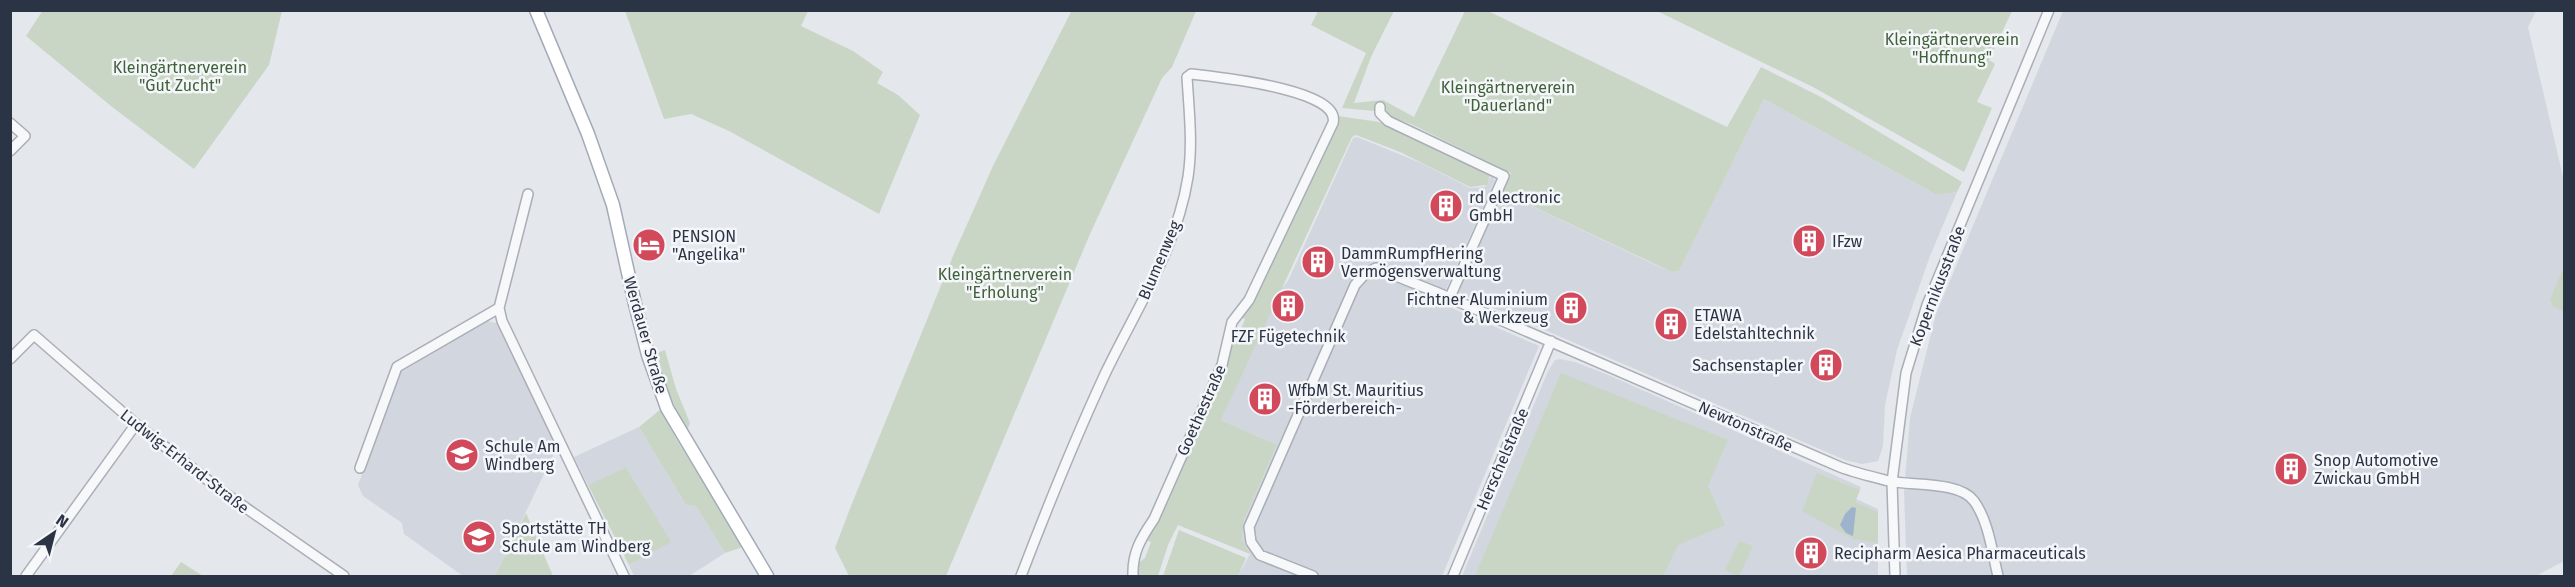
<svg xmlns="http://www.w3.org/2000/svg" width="2575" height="587" font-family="'Fira Sans',sans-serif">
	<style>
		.built { fill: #d2d6de }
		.green { fill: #c9d6c5 }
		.water { fill: #9fb4cc }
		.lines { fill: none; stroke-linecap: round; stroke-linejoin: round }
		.minor-casing { stroke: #a9aeb7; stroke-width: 12 }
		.major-casing { stroke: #a3abb8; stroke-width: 15 }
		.minor { stroke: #f7f8fa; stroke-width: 9 }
		.major { stroke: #fff; stroke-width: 12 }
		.labels { text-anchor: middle; stroke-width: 5; stroke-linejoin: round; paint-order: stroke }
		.park-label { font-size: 16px; fill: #3f6138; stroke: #f4f6f9 }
		.poi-label { font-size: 16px; fill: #2b3445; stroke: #f4f6f9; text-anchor: start }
		.street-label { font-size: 16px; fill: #2b3445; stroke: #f4f6f9 }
	</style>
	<rect width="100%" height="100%" fill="#e4e7ec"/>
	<path class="built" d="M2063,11H2536L2528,27L2564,181V561L2536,576H1907L1904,492L1910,418L1936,314Z
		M1764,99L1937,195L1957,192L1930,256L1897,350L1885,405L1883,446L1878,461L1862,464L1845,460L1457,292L1502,192L1649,262L1672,272L1679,271Z
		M1357,137L1421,163L1470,188L1485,187L1491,176L1495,180L1440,303L1539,346L1442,576H1238L1250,554L1242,539L1244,520L1277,445L1221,420L1255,342L1282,288L1288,281L1353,138Z
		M487,321L499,324L557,447L495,576H463L404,534L402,523L363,496L358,485L401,372Z
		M1560,359L1575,362L1606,374L1861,487L1856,499L1878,509V576H1462L1548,371L1555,360Z
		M639,427L686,505L696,506L725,553L689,576H634L629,565L670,542L626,467L588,485L574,457Z"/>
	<path class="green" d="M43,10H282V11L269,65L194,169L111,106L26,36Z
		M1072,10L1196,11L1172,67L1162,78L1090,234L946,576H849L835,548L851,506L953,256L993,166Z
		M625,11H808L801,26L853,51L883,72L877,83L898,95L920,115L879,214L729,131L691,114L664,119Z
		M1318,11H1394L1371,57L1354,103L1383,100L1414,117L1465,11H1488L1727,127L1761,67L1823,98L1962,182L1957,192L1937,195L1764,99L1679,271L1672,272L1502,192L1511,173L1411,124L1375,111L1342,108L1366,53L1311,25Z
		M1657,11H2012L1989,60L1995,64L1977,102L1992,108L1964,172L1813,87Z
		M1338,116L1379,122L1481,170L1490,175L1487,185L1470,187L1400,152L1356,135L1352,137L1221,420L1277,445L1244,520L1242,539L1250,554L1178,525L1168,545L1158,576H1136L1137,564L1145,558L1151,542L1144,539L1163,511L1230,341L1236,342L1245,319L1239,317L1246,313L1257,295L1332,136Z
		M2564,267V312L2553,306L2550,299Z
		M665,350L676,389L690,423L687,431L668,392L657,353Z
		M1561,373L1728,440L1708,486L1725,525L1678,545L1663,576H1475Z
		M661,409L677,440L743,547L725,553L696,506L686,505L639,427Z
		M626,467L671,542L629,565L588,485Z
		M1817,473L1860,490L1855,502L1878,512V543L1853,539L1802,511Z
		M526,513L553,576H495Z
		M1179,530L1246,558L1238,576H1163Z
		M1739,541L1753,546L1739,576L1725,570Z
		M181,562L203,576H171Z"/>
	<path class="water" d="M1852,507L1856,508L1853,536L1846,533L1840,525L1845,514Z"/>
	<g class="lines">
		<g class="minor-casing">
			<path id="minor" d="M1380,107V113L1388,121L1504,176L1450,297
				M10,123L25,136L10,151
				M528,194L499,308L502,321L624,576
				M10,359L34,335L136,424L223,492L344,576
				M360,468L397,367L499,308
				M26,576L136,424
				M1021,576C1047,508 1074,441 1105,374C1135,311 1177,248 1188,177C1193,144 1189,110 1187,77L1191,74C1215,77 1342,89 1333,123L1249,300L1232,322L1222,365L1154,519C1141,538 1132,553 1133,576
				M1313,576L1260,555L1251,542L1249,527L1355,285L1366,273L1376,268L1436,292L1840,467C1856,473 1873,477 1889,481C1912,486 1959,481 1974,501C1989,522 1992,552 1998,576
				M1453,576L1551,341
				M1895,576L1892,482L1906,373L1927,305L2049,10"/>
		</g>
		<g class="major-casing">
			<path id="major" d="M536,10L588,134L613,205L635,304L648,355L667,408L767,576"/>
		</g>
		<use href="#minor" class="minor"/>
		<use href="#major" class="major"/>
	</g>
	<defs>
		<g id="building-disc" transform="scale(1.725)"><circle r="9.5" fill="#d1495b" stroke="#f4f6f9"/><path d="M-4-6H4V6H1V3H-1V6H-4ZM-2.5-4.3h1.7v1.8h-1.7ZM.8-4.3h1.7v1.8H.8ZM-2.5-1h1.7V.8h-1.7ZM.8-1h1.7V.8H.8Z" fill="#fff"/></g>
		<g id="hotel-disc" transform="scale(1.725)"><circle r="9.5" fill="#d1495b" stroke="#f4f6f9"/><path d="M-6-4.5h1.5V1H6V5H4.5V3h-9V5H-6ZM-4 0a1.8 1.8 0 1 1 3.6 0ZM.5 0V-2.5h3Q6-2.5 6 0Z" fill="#fff"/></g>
		<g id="school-disc" transform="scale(1.725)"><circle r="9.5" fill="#d1495b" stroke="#f4f6f9"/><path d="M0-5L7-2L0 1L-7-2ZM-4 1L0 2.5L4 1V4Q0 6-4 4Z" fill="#fff"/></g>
	</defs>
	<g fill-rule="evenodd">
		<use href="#building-disc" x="1446" y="206"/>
		<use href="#building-disc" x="1809" y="241"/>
		<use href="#hotel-disc" x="649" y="245"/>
		<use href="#building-disc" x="1318" y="262"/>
		<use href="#building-disc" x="1288" y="306"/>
		<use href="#building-disc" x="1571" y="308"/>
		<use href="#building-disc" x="1671" y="324"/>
		<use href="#building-disc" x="1826" y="365"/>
		<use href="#building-disc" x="1265" y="399"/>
		<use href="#school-disc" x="462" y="455"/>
		<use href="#building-disc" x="2291" y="469"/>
		<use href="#school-disc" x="479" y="537"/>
		<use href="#building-disc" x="1811" y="553"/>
	</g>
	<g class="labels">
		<g class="park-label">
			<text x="1952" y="45">Kleingärtnerverein<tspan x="1952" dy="18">"Hoffnung"</tspan></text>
			<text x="180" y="73">Kleingärtnerverein<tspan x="180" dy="18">"Gut Zucht"</tspan></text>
			<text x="1508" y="93">Kleingärtnerverein<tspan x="1508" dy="18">"Dauerland"</tspan></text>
			<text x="1005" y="280">Kleingärtnerverein<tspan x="1005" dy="18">"Erholung"</tspan></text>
		</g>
		<g class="poi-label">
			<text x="1469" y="203">rd electronic<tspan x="1469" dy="18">GmbH</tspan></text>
			<text x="672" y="242">PENSION<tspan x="672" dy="18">"Angelika"</tspan></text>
			<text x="1832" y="247">IFzw</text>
			<text x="1341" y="259">DammRumpfHering<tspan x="1341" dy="18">Vermögensverwaltung</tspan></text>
			<text x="1548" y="305" text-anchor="end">Fichtner Aluminium<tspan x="1548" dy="18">&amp; Werkzeug</tspan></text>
			<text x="1694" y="321">ETAWA<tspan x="1694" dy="18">Edelstahltechnik</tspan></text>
			<text x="1288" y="342" text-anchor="middle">FZF Fügetechnik</text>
			<text x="1803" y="371" text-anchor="end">Sachsenstapler</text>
			<text x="1288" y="396">WfbM St. Mauritius<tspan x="1288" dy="18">-Förderbereich-</tspan></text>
			<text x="485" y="452">Schule Am<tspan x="485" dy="18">Windberg</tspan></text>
			<text x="2314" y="466">Snop Automotive<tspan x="2314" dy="18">Zwickau GmbH</tspan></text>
			<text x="502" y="534">Sportstätte TH<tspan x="502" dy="18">Schule am Windberg</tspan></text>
			<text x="1834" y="559">Recipharm Aesica Pharmaceuticals</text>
		</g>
		<g class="street-label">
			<text transform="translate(1159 260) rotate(-67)" y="6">Blumenweg</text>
			<text transform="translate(1937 286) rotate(-69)" y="6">Kopernikusstraße</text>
			<text transform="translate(646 335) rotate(74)" y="6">Werdauer Straße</text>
			<text transform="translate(1201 410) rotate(-66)" y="6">Goethestraße</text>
			<text transform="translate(1746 426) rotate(24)" y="6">Newtonstraße</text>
			<text transform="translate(1502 459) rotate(-67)" y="6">Herschelstraße</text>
			<text transform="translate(185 461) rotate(38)" y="6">Ludwig-Erhard-Straße</text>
		</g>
	</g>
	<rect width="2575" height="587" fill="none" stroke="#2b3445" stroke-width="24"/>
	<g transform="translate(54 533) rotate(35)" stroke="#f4f6f9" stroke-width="4.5" paint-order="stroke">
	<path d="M0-4.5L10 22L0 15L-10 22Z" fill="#2b3445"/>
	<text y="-9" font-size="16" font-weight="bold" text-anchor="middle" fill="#2b3445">N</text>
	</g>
</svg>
